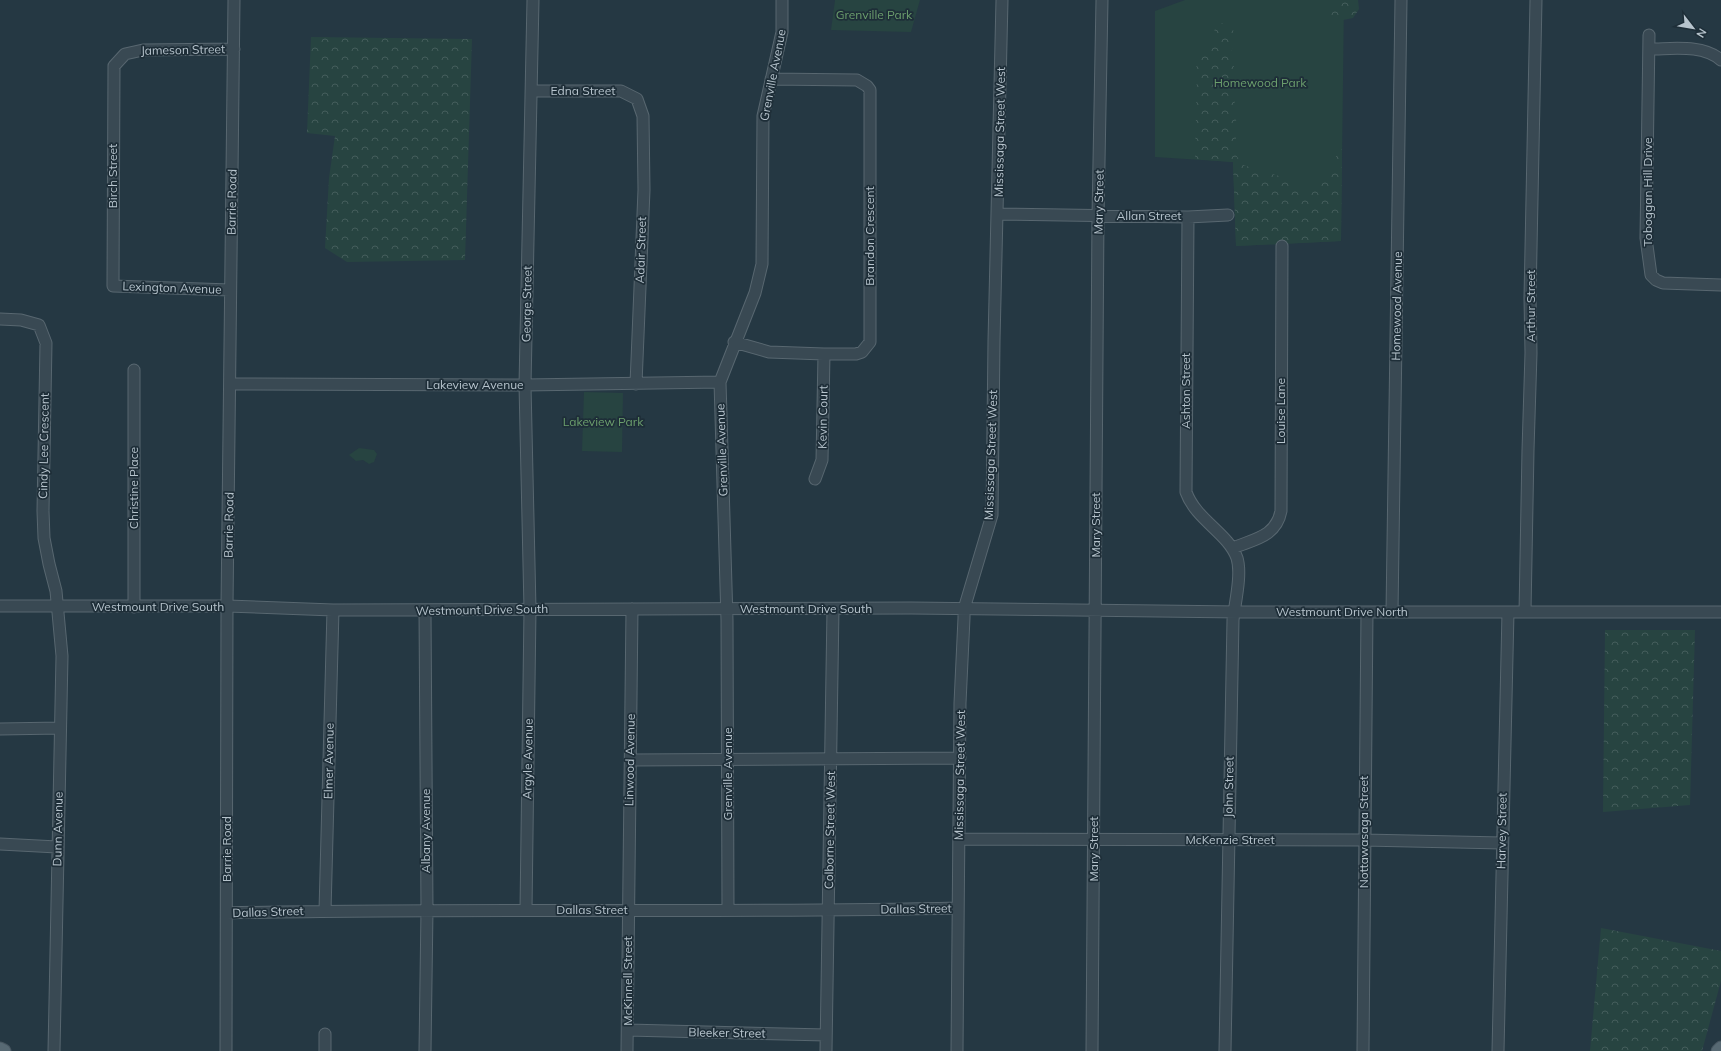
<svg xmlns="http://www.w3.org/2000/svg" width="1721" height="1051" font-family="Mulish,sans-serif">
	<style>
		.green { fill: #274441 }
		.forest { fill: url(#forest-crowns) }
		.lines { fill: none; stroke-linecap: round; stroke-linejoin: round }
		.minor-casing { stroke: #586770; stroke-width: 13 }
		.major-casing { stroke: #46555f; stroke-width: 15 }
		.minor { stroke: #394953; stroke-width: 11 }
		.major { stroke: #576973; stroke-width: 13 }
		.labels { text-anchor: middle; stroke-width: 3.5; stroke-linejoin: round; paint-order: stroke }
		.park-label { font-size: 12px; fill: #6c9f6d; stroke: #1e2e38 }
		.street-label { font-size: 12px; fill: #b7c4cd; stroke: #1e2e38 }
	</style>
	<defs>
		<pattern id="forest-crowns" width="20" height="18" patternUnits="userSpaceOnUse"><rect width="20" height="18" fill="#274441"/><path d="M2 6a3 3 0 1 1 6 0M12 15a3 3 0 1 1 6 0" fill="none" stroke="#445d5b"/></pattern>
	</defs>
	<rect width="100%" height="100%" fill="#253843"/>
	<path class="green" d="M835,0H920L911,32L831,30Z
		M1185,0H1344L1341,241L1236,246L1233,162L1155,157V11Z
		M584,392L623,393L622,452L582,451Z
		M359,448L374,450L377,454L374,462L369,464L363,460L356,461L349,455Z"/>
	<path class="forest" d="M1334,0H1358L1359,9L1353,18L1338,21L1330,14L1329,6Z
		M1221,23C1240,28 1236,40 1230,54L1234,67L1235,115L1238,130L1233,151L1243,165L1279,176L1302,191L1312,189L1328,170L1340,150L1342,149L1341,241L1236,246L1233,162L1195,159L1197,70C1194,55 1201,55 1212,47L1215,27Z
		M311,37L472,39L465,260L347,262L325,248L329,178L335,136L307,133Z
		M1605,630H1695L1690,805L1603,812Z
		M1601,928L1721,951V981L1702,1051H1590Z"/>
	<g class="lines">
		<g class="minor-casing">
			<path id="minor" d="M1649,35L1646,238L1651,275L1656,280L1663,283L1721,285
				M1649,49C1673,49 1702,44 1721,60
				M532,91H621L637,99L643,116L644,190L636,384
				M998,214L1188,217L1228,215
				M1188,217L1186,492C1196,520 1228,533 1237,558C1242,574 1235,603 1233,620L1225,1051
				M230,290L113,286L114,66L125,54L143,50L234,49
				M0,319L21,320L39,325L46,343L43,511L44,538L49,564L56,591L62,656L54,1051
				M734,342L769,352L824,354H856L862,352L870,342V90L867,86L857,80L771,79
				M231,384L525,385L720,382
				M815,479L822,460L824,354
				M1233,548C1254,539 1276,537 1281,511L1282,246
				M0,606H227L333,610L911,608L1239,612H1721
				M134,607V370
				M1392,612L1401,0
				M1525,612L1528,450L1531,353L1530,298L1536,0
				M0,729L60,728
				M631,760L960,758
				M959,839L1364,840L1502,843
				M0,844L57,847
				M526,910L530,609L525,385L533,0
				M728,910L727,620L720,382L755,293L762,264L763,116L782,32V0
				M325,911L333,610
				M227,913C470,907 714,914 958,908
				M628,1030L826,1035
				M226,1051L227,606L234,0
				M325,1051V1034
				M425,1051L427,910L425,611
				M627,1051L632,609
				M826,1051L833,609
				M957,1051L960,703L964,618V609L992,515L994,341L1002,0
				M1092,1051L1098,216L1102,0
				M1363,1051L1367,612
				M1498,1051L1508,612"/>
		</g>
		<g class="major-casing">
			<path id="major" d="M0,1049L4,1051
				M1718,1051L1721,1048"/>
		</g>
		<use href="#minor" class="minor"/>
		<use href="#major" class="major"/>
	</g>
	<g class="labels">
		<g class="park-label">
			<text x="874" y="19">Grenville Park</text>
			<text x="1260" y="87">Homewood Park</text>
			<text x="603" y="426">Lakeview Park</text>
		</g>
		<g class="street-label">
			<text transform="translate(183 50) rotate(-1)" y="4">Jameson Street</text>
			<text transform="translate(773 75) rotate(-79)" y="4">Grenville Avenue</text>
			<text x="583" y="95">Edna Street</text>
			<text transform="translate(1000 132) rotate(-89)" y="4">Mississaga Street West</text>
			<text transform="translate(113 176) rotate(-90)" y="4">Birch Street</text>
			<text transform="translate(1648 192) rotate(-90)" y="4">Toboggan Hill Drive</text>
			<text transform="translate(232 202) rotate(-89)" y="4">Barrie Road</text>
			<text transform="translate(1099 202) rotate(-89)" y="4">Mary Street</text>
			<text x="1149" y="220">Allan Street</text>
			<text transform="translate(870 236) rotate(-90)" y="4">Brandon Crescent</text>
			<text transform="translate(641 250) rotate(-88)" y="4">Adair Street</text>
			<text transform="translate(172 288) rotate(2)" y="4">Lexington Avenue</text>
			<text transform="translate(527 304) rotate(-89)" y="4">George Street</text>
			<text transform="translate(1397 306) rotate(-89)" y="4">Homewood Avenue</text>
			<text transform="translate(1531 306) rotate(-90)" y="4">Arthur Street</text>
			<text x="475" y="389">Lakeview Avenue</text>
			<text transform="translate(1186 391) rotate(-90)" y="4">Ashton Street</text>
			<text transform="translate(1281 411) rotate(-90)" y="4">Louise Lane</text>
			<text transform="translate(823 417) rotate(-89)" y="4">Kevin Court</text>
			<text transform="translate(44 446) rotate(-89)" y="4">Cindy Lee Crescent</text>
			<text transform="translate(722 450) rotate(-92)" y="4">Grenville Avenue</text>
			<text transform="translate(991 455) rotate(-88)" y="4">Mississaga Street West</text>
			<text transform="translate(134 488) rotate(-90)" y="4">Christine Place</text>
			<text transform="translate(229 525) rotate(-89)" y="4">Barrie Road</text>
			<text transform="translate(1096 525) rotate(-90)" y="4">Mary Street</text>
			<text x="158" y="611">Westmount Drive South</text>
			<text x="806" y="613">Westmount Drive South</text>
			<text transform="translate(482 610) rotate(-1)" y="4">Westmount Drive South</text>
			<text x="1342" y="616">Westmount Drive North</text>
			<text transform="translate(528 759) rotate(-89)" y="4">Argyle Avenue</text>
			<text transform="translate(630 760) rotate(-89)" y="4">Linwood Avenue</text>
			<text transform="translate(329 761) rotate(-89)" y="4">Elmer Avenue</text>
			<text transform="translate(728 774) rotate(-90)" y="4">Grenville Avenue</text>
			<text transform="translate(960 775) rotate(-89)" y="4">Mississaga Street West</text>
			<text transform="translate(1229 787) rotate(-89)" y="4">John Street</text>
			<text transform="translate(58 829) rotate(-89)" y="4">Dunn Avenue</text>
			<text transform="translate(830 830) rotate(-89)" y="4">Colborne Street West</text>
			<text transform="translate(426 831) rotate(-90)" y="4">Albany Avenue</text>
			<text transform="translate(1502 831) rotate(-89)" y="4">Harvey Street</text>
			<text transform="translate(1364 832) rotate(-90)" y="4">Nottawasaga Street</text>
			<text x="1230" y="844">McKenzie Street</text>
			<text transform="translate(227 849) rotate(-90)" y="4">Barrie Road</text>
			<text transform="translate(1094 849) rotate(-90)" y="4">Mary Street</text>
			<text transform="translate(916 909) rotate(-1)" y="4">Dallas Street</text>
			<text x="592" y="914">Dallas Street</text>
			<text transform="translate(268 912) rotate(-2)" y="4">Dallas Street</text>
			<text transform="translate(628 981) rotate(-90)" y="4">McKinnell Street</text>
			<text transform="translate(727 1033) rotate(1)" y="4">Bleeker Street</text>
		</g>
	</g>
	<g transform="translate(1693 28) rotate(121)" stroke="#1e2e38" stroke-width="3" paint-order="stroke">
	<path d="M0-3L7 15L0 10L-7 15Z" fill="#b7c4cd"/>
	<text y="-6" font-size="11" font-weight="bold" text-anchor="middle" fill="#b7c4cd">N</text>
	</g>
</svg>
